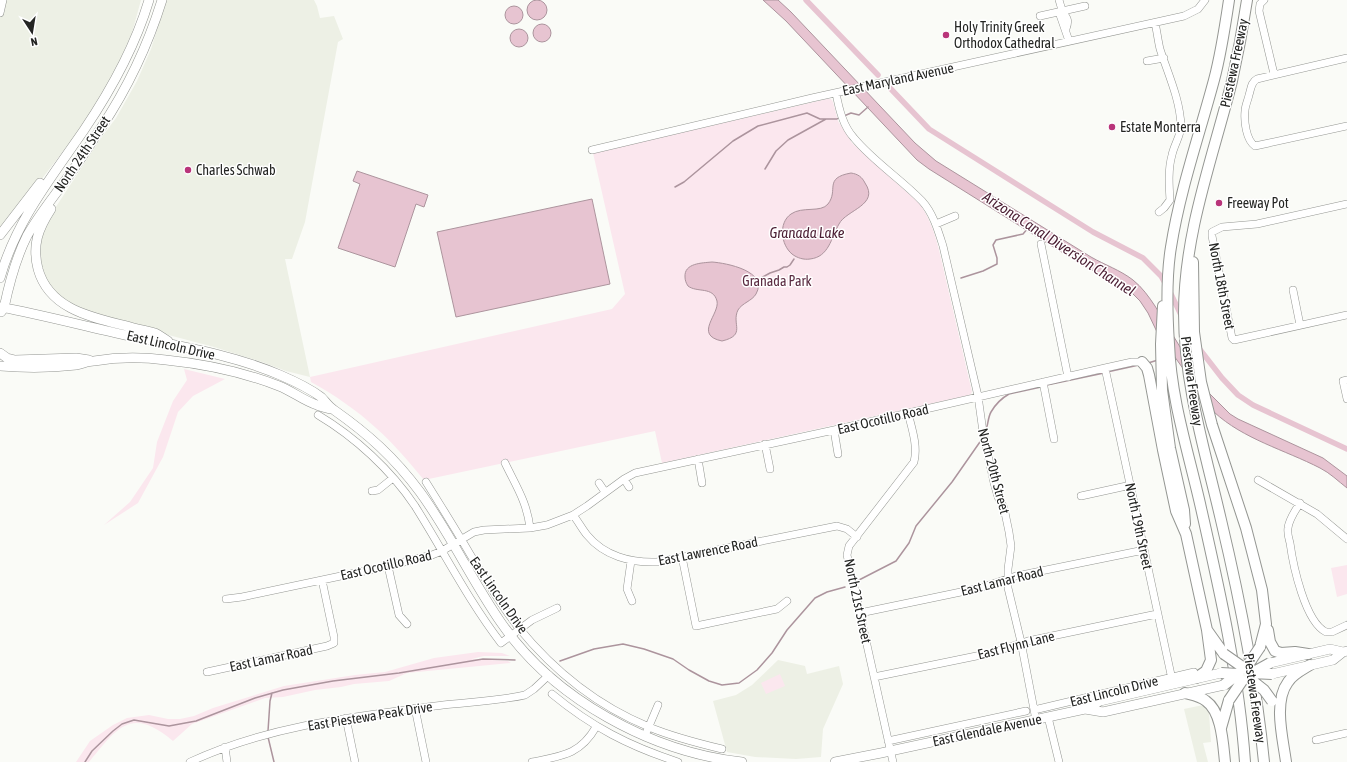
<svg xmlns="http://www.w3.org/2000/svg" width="1347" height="762" font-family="'Asap Condensed',sans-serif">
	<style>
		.built { fill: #edf0e5 }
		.green { fill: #fbe7ee }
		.water { fill: #e7c4d1; stroke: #ac949d }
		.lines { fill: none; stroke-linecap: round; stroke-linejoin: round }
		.stream { stroke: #ac949d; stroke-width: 1.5 }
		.canal { stroke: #e7c4d1; stroke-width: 5.5 }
		.minor-casing { stroke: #949692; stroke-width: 8 }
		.major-casing { stroke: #949692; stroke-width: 10 }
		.highway-casing { stroke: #949692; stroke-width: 12 }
		.minor { stroke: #fff; stroke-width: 7 }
		.major { stroke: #fff; stroke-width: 9 }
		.highway { stroke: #fff; stroke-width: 10 }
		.highway-bridge-casing { stroke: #949692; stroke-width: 12; stroke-linecap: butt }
		.highway-bridge { stroke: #fff; stroke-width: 10 }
		.poi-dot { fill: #b9347a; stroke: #fff; stroke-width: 1.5 }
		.labels { text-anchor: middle; stroke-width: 3; stroke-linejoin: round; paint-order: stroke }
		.poi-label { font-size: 14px; fill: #242523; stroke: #fff; text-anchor: start }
		.street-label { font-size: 14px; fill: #242523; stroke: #fff }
		.park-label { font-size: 14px; fill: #5a2b41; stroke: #fff }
		.water-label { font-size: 15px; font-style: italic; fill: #4a1d32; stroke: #fff }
	</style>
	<rect width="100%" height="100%" fill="#fafbf7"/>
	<path class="built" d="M0,0H141L132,33L114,74L83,125L38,184L10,215L0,230Z
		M166,0H314L317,6L320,18L334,16L343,39L338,42L305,222L292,259H285L310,377L286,371L262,362L214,347L85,313L59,299L43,276L38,247L46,222L101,138L116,118L137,81L151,49Z
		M778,660L805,666L807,674L839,666L843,684L823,729L821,757L796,759L755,757L727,752L713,701L736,695L752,685Z
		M1203,705L1209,713L1211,742L1203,743L1208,762H1197L1184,709Z"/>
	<path class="green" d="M827,99H831L833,102L838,121L852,143L920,204C930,219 935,234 939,250L972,392L970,395L662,463L655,431L424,480C409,462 394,444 376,428C358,411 333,394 311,382L310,377L612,309L625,294L593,153Z
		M184,369L225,379L193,396L178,412L163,457L138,503L104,525L130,502L153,468L157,442L173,401L187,380Z
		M1347,565V594L1337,597L1331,568Z
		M478,652L502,653L510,656H484L472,659L508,661L511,663L407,673L389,681L354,684L341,687L315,690L283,697L265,698L192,724L173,741C131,706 118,727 89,762H76L90,741L113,725L127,718L149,715L168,719H180L194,716L213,708L284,686L355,675L385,672L434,658Z
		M780,674L785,686L766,694L761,683Z"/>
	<path class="water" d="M763,0H778L791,12L915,143L936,161L1091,257C1105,265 1120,270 1133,280C1142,287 1149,297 1155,306L1207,391L1230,414L1238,419L1323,458L1347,476V488C1338,481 1330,473 1320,468C1285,450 1243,439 1214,412L1157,332L1148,313L1140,301L1132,293L1115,280L1087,268L929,169L917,160L786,21Z
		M527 10a10 10 0 1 1 20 0a10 10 0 1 1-20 0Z
		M505 15a9 9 0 1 1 18 0a9 9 0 1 1-18 0Z
		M533 33a9 9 0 1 1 18 0a9 9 0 1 1-18 0Z
		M510 38a9 9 0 1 1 18 0a9 9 0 1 1-18 0Z
		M357,171L428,195L424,207L416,204L395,267L338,248L360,184L353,181Z
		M851,173C858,174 862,177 865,183C880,205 846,210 839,224C831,238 829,257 810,259C804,260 797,258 792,254C781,245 778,223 791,214C802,206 821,213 828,204C839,190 823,178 851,173Z
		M592,199L610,284L456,317L437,232Z
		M712,262C726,263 769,271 756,294C752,301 742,303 738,310C731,324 747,335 722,341C693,335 720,314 717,301C713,286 697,293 688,286C686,283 685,280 685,277C684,263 702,263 712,262Z"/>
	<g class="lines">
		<path class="stream" d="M844,116L851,113L859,115L868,107
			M765,169L776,151L788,140L826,119
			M675,187L684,182L733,141L758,126L807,113L820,119H837L840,117
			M961,278L983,271L997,264V258L993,245L996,240L1023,234L1028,228
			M757,280L770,273L779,270L784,267H787L790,265L794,259
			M1148,363L1158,360
			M1107,372L1139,365
			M1047,385L1104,373
			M986,430C988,425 988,417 991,412C995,405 1002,398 1009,394L1041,387
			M859,580L896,561L909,543L916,526L952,482L982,439
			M560,661L594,649L623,644L644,649L673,659L689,670L709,681L722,685L739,683L757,670L772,653L787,630L815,598L827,592L845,587
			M268,731L270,701L272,693
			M268,737L274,762
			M85,762L92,751L113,731L122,724L134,720L169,726L196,721L255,698L283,690L333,681L399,673L483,659L515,660"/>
		<path class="canal" d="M806,0L878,75
			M890,88L929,129L1093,232L1143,258L1161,276L1166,285
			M1170,292L1182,317
			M1198,347L1222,378L1238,395L1253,405L1347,449"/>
		<g class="minor-casing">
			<path id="minor" d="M1059,0C1060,3 1061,7 1062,10C1066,18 1070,18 1066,29
				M1264,0L1260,4L1259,11L1274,74
				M1062,11L1060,15L1069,41
				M0,13L3,0
				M1040,16L1085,6
				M1155,23C1157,31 1158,41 1160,49C1168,74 1180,99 1181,126C1181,135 1174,145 1172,155C1168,169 1169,185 1170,200L1164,208L1159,212
				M1347,58L1257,79C1251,82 1251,89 1249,95C1248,100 1245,106 1245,111C1244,121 1246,140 1255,146L1347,126
				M1147,61L1164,58
				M836,93C839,109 843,126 854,138C874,162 901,179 922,201C933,213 938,230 943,246L978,396L983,432L994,483L998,497L1004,508L1009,532L1011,546L1008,569V588L1021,642L1036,720
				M592,150L812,98L1184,16L1198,9L1205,0
				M1347,204L1257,224L1222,227L1212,232V236L1232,338L1234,340L1347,315
				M936,224L955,216
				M1041,244L1068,377
				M1293,290L1300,325
				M1105,368L1173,684
				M1347,380L1343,381L1347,399
				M1043,382L1054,439
				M318,415C355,437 391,470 415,506C444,552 468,600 501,643L532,620L557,608
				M834,430L838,454
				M765,444L770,469
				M698,459L702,483
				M505,463C516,486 527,502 530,528
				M624,479L629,487
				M1258,480L1317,514L1347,539
				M426,482C441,506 456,530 470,554C485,579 500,604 518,627C553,670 598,706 649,727C673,737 697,743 722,749
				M599,483L605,492
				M372,491L378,490L393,478
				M1081,496L1131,485
				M1300,503C1295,511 1289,519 1288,528C1287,533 1289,539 1290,543C1293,565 1305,622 1326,632H1332L1347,625
				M573,515C578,521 582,529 587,535C604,556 631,563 657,562L837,526L847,529L857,537
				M682,557L696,626L777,609L787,601
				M631,561L627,589L632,601
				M388,566L399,615L407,624
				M226,599L242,597L388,566L432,555L442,551L474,532L484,530L530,528L547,525L573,515L587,506L624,479L635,473L834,430L1105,368L1132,362H1142
				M860,613L980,588L1016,576L1144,550
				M207,672L327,646L334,643V637L322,580
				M874,677L991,653L1028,641L1157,614
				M552,694C592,727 629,746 678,762
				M415,708L426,762
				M1034,710L1194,672
				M1048,717L1059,762
				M346,718L355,762
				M647,731L658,705
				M1316,740L1347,733
				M888,741L1026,711
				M225,747L227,762
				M190,762C269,725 357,716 443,705C470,702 498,701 525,695L534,689L549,675
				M532,762C561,756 580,755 596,727
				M893,762L847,555L849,546L914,462C918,446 912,429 908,413"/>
		</g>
		<g class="major-casing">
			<path id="major" d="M51,209C38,229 32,245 38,269C50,312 97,318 134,328C141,330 148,331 155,333C159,335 163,338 168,341
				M0,235L40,183
				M0,278C16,221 51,178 84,130C111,90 135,47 149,0
				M0,307C42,315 84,326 125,335C178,346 231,354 280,375C294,381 309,388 321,397C325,401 329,407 334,410C368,434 394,457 420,492C450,533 472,581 502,624C554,699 651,752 742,762
				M1,312L4,308C9,284 16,258 27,236C38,216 52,199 65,181C78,164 89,146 101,128C127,89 148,45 162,0
				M0,353L7,358L15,360L76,358L89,360
				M0,366C25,368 51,368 76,365C82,364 88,361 94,361C118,357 142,357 166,360C205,364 243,372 279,386C292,391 304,401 317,405C321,407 327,408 331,409
				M1270,663L1330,649L1343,652
				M1272,674L1333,660L1343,652L1347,651
				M1085,709L1103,712L1224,685
				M835,762L881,753L1085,709L1100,701L1221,673"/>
		</g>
		<g class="highway-casing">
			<path id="highway" d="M1229,0C1225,27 1221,54 1214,80C1199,136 1180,190 1171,247C1166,277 1167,313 1169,344C1171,400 1189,454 1201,508C1220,592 1239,676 1245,762
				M1247,0C1243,27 1238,54 1232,81C1213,157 1184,233 1184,313C1184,384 1205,451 1221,520C1240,600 1256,680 1264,762
				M1193,262L1194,332L1201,382L1212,425L1246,528L1262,590L1266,624L1260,647
				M1163,306L1161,344L1162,390L1170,448L1184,510L1185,524
				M1142,362L1147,368L1149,375L1163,450L1176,511L1186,534L1207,630L1211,660L1206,671L1196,678
				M1207,630L1224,654
				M1268,630L1270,642L1275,651L1281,653L1295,652L1308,654
				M1185,693C1192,695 1200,696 1206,701C1222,712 1223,744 1225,762
				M1221,728L1229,700
				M1286,762C1283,739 1273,702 1288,682C1293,674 1302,670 1310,665"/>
		</g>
		<use href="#minor" class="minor"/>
		<use href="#major" class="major"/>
		<use href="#highway" class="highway"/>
		<g class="highway-bridge-casing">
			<path id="highway-bridge" d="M1224,654L1244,668
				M1246,668L1260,647
				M1221,673L1238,674
				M1252,673L1270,663
				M1252,673L1272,674
				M1250,679L1264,690L1272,701
				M1224,685L1238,674
				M1229,700L1242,681"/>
		</g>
		<use href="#highway-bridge" class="highway-bridge"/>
	</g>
	<g class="poi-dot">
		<circle cx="946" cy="35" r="4"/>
		<circle cx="1112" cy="127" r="4"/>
		<circle cx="188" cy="170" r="4"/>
		<circle cx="1219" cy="203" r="4"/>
	</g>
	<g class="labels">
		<g class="poi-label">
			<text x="954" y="32">Holy Trinity Greek<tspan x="954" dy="16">Orthodox Cathedral</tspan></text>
			<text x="1120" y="132">Estate Monterra</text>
			<text x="196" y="175">Charles Schwab</text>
			<text x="1227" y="208">Freeway Pot</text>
		</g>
		<g class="street-label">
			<text transform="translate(1234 63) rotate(-78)" y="5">Piestewa Freeway</text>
			<text transform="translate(898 79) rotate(-12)" y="5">East Maryland Avenue</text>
			<text transform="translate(82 154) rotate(-56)" y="5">North 24th Street</text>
			<text transform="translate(1222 286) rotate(79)" y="5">North 18th Street</text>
			<text transform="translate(171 345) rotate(13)" y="5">East Lincoln Drive</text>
			<text transform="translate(1192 381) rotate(82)" y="5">Piestewa Freeway</text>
			<text transform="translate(883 419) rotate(-13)" y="5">East Ocotillo Road</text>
			<text transform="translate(994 471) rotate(75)" y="5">North 20th Street</text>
			<text transform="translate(1139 526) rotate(78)" y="5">North 19th Street</text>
			<text transform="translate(708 551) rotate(-11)" y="5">East Lawrence Road</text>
			<text transform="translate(386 565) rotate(-13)" y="5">East Ocotillo Road</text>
			<text transform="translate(1002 581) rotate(-14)" y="5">East Lamar Road</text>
			<text transform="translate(499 595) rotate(55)" y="5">East Lincoln Drive</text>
			<text transform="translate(858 601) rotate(78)" y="5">North 21st Street</text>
			<text transform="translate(1016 645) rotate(-14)" y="5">East Flynn Lane</text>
			<text transform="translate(271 658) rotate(-12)" y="5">East Lamar Road</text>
			<text transform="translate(1114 691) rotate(-14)" y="5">East Lincoln Drive</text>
			<text transform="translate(1255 698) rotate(82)" y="5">Piestewa Freeway</text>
			<text transform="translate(370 716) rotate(-9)" y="5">East Piestewa Peak Drive</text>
			<text transform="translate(987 730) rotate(-12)" y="5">East Glendale Avenue</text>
		</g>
		<g class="park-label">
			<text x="777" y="286">Granada Park</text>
		</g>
		<g class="water-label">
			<text x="807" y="238">Granada Lake</text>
			<text transform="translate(1059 244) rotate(33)" y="5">Arizona Canal Diversion Channel</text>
		</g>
	</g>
	<g transform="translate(32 32) rotate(168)" stroke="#ffffff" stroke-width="3" paint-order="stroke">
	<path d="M0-3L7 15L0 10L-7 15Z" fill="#242523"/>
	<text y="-6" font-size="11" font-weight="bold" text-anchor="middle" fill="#242523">N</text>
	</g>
</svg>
